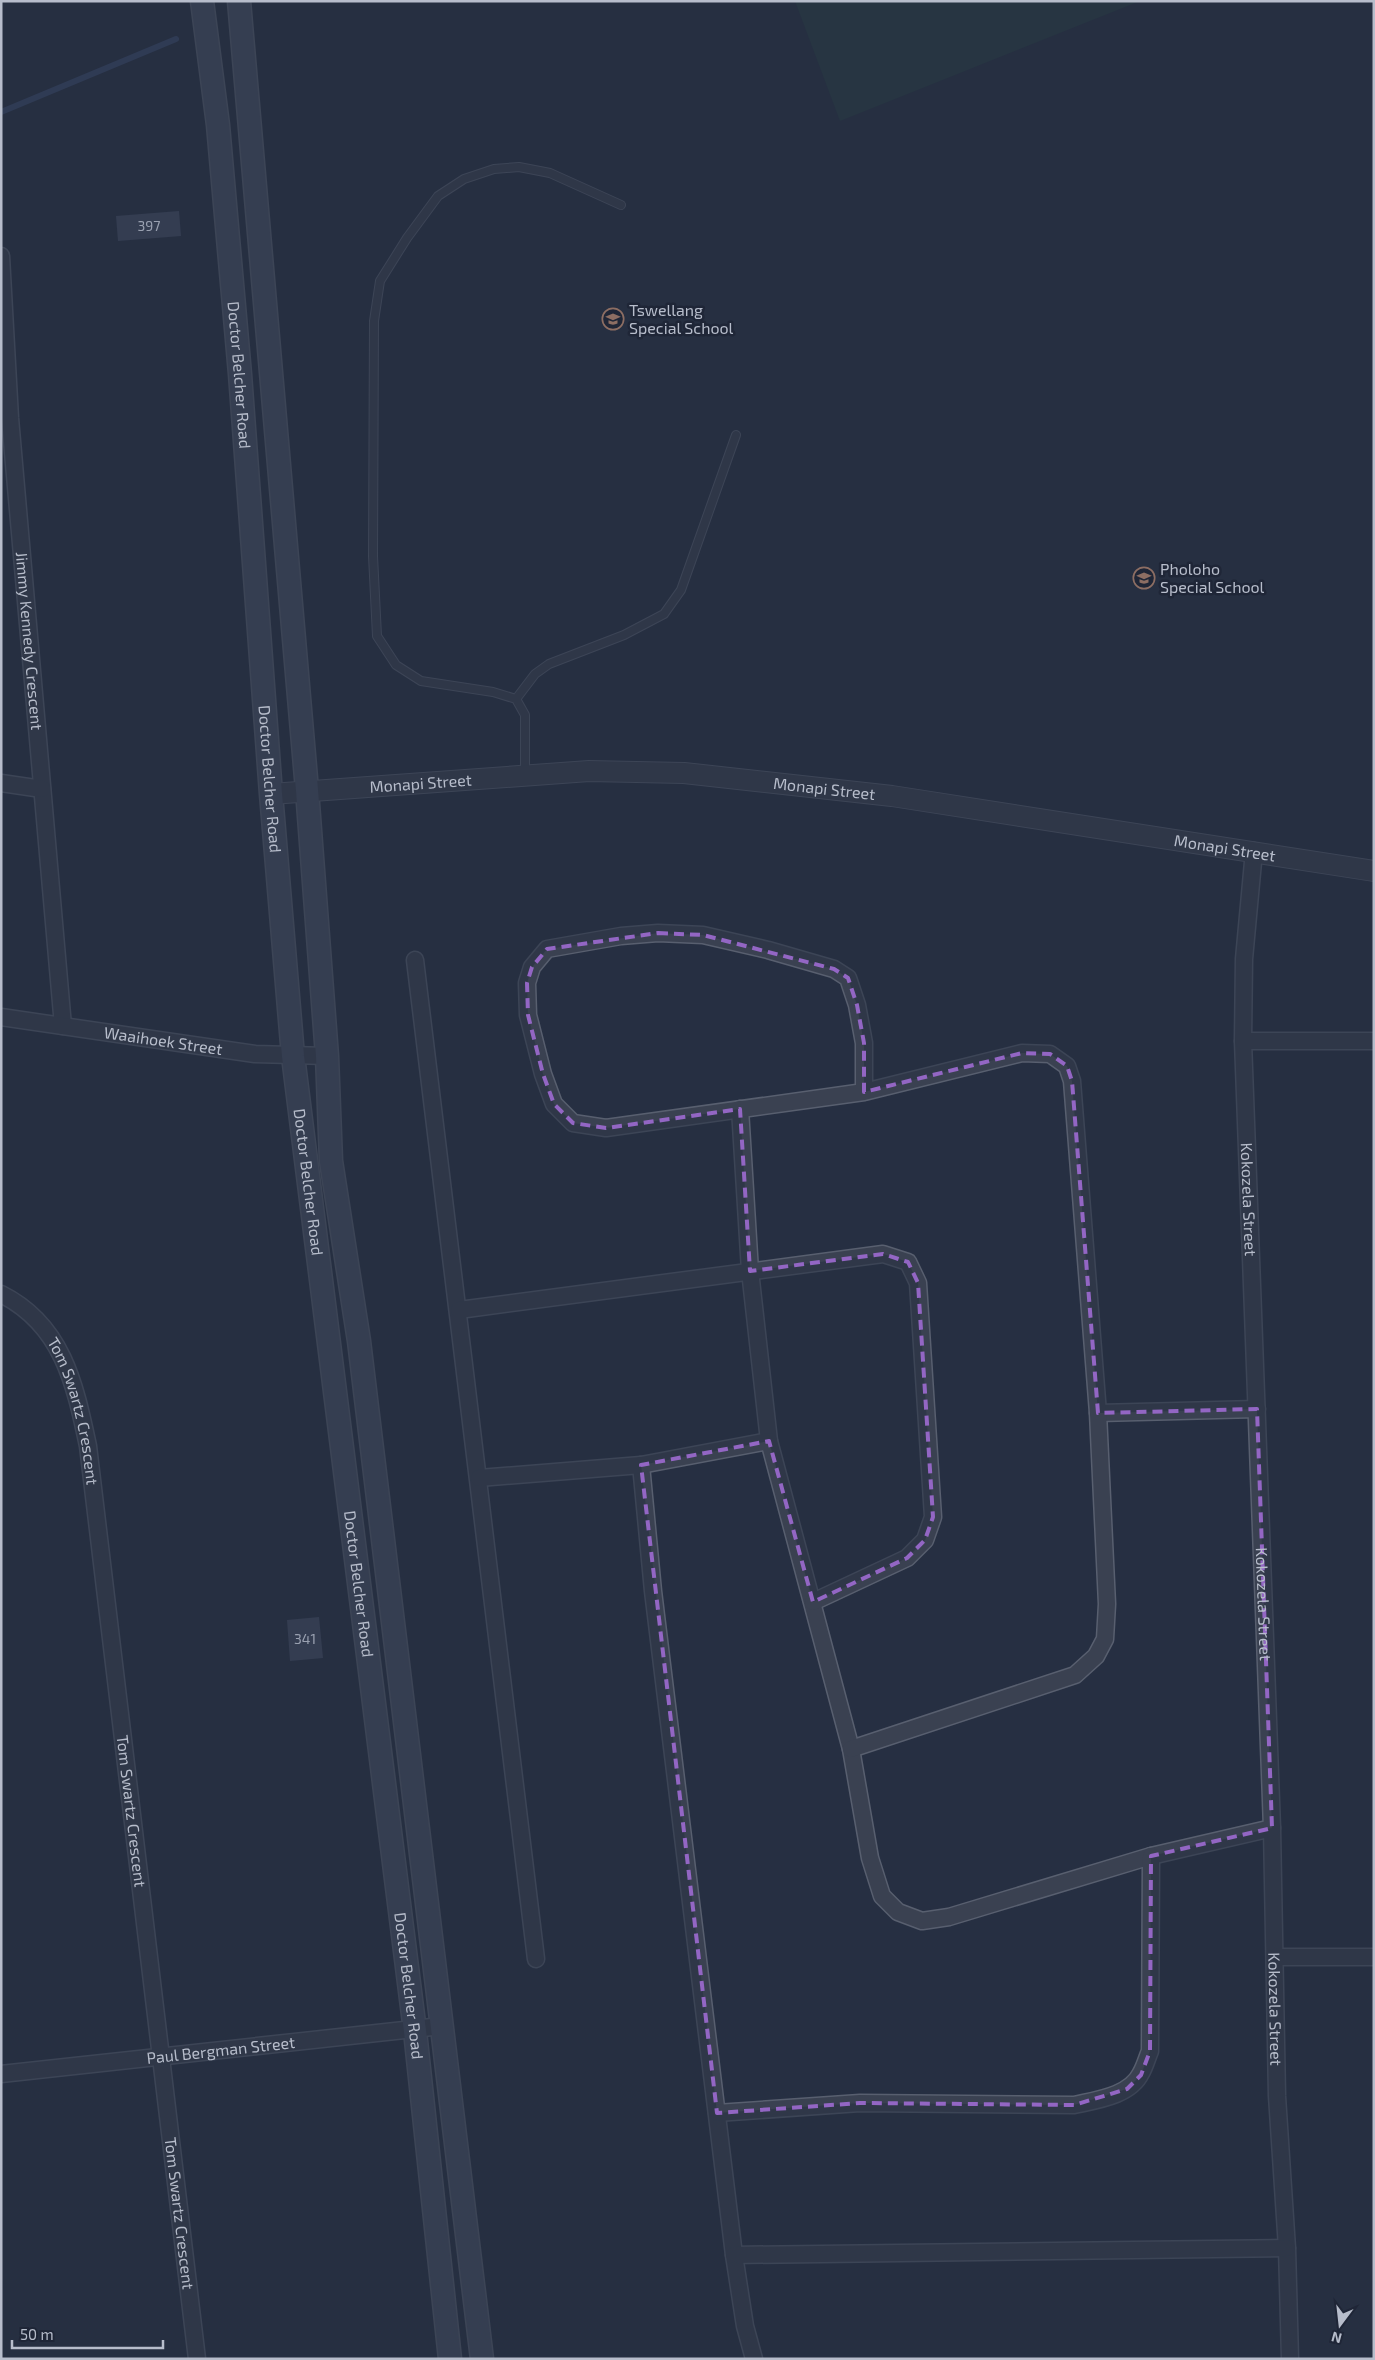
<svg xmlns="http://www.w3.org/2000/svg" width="1375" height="2360" font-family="'Exo 2',sans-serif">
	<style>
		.green { fill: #283d43 }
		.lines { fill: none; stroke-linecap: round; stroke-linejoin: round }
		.stream { stroke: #3b4a6b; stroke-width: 6 }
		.building { fill: #454e64 }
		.service-casing { stroke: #585f6f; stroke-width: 10 }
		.minor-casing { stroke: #585f6f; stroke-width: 19 }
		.tertiary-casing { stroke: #585f6f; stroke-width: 22 }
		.secondary-casing { stroke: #585f6f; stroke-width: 25 }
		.service { stroke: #3a4151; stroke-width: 8 }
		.minor { stroke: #3a4151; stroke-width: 16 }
		.tertiary { stroke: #3a4151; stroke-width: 20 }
		.secondary { stroke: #485064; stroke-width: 22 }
		.marked { fill: none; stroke: #9366c4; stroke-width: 4; stroke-dasharray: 10 6; stroke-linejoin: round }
		.labels { text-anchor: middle; stroke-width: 5; stroke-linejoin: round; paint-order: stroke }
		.number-label { font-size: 14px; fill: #9aa1b1 }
		.poi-label { font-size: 16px; fill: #b7bdcb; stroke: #1f2637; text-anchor: start }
		.street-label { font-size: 16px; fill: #b7bdcb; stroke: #1f2637 }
	</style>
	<rect width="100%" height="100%" fill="#262f42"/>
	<path class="green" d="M795,1H1140L840,121Z"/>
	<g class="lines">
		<path class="stream" d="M1,112L176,39"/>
	</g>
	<path class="building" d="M179,211L181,236L118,241L116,216Z
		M319,1617L323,1658L290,1661L287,1620Z"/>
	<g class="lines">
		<g class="service-casing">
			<path id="service" d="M516,699L535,674L549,664L624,635L664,614L681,590L736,435
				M525,775V715L516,699L493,692L421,681L396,665L377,636L373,556L374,321L380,281L407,238L438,196L464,179L494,169L519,167L550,173L621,205"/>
		</g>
		<g class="minor-casing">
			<g id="minor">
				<path id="s1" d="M1,256L10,418L63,1026"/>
				<path d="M1,783L42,789"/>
				<path id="s2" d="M1254,851L1244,959L1243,1041L1272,1828L1277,2096L1287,2248L1290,2359"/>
				<path d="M415,960L536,1959"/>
				<path id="s3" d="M1,1017L255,1054L327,1056"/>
				<path d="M1243,1041H1374"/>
				<path d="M740,1109L750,1271L769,1441L851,1749L870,1858L882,1896L898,1912L922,1921L949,1917L1151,1856L1272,1828"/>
				<path id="s4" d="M1,1294C63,1325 75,1385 88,1446L197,2359"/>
				<path d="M459,1310L883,1254L908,1262L918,1283L933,1517L925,1540L907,1558L813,1602"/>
				<path d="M1098,1413L1257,1409"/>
				<path d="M641,1465L653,1591L734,2255L745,2326L754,2359"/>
				<path d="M479,1478L641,1465L769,1441"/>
				<path d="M851,1749L1075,1675L1096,1656L1105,1639L1107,1604L1098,1413L1072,1081L1067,1066L1050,1054L1022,1053L864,1092L606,1128L573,1123L554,1104L543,1074L528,1015L527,983L532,967L547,949L621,936L658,933L703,935L768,950L834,969L848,978L857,1005L864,1043V1092"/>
				<path d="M1275,1957H1374"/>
				<path id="s5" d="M1,2074L441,2026"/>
				<path d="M717,2113L860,2103L1074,2105C1096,2100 1130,2096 1141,2073C1145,2066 1147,2058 1150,2051L1151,1856"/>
				<path d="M734,2255L1287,2248"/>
			</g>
		</g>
		<g class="tertiary-casing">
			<g id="tertiary">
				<path id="s6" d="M271,794L589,771L684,773L892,796L1374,871"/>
			</g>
		</g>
		<g class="secondary-casing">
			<g id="secondary">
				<path id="s7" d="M202,1L218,125L240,374L271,794L293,1056L415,2031L450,2359"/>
				<path d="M239,1L307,790L327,1056L331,1161L359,1341L482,2359"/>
			</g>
		</g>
		<use href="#service" class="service"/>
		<use href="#minor" class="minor"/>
		<use href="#tertiary" class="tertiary"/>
		<use href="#secondary" class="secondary"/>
	</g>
	<path d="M0 0H1375V2360H0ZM658,933L703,935L834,969L848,978L857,1005L864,1043V1092L1022,1053L1050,1054L1067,1066L1072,1081L1098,1413L1257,1409L1272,1828L1151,1856L1150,2051L1141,2075L1127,2089L1074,2105L860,2103L717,2113L641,1465L769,1441L813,1602L907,1558L925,1540L933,1517L918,1283L908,1262L883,1254L750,1271L740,1109L606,1128L573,1123L554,1104L543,1074L528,1015L527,983L532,967L547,949Z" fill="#262f42" fill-opacity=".55" fill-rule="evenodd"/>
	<path class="marked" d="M658,933L703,935L834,969L848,978L857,1005L864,1043V1092L1022,1053L1050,1054L1067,1066L1072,1081L1098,1413L1257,1409L1272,1828L1151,1856L1150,2051L1141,2075L1127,2089L1074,2105L860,2103L717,2113L641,1465L769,1441L813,1602L907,1558L925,1540L933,1517L918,1283L908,1262L883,1254L750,1271L740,1109L606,1128L573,1123L554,1104L543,1074L528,1015L527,983L532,967L547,949Z"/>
	<defs>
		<g id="school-ring" transform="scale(1.125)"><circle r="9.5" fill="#1f2637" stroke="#8d6e63" stroke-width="1.5"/><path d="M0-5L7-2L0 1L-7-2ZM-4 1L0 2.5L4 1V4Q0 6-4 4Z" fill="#8d6e63"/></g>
	</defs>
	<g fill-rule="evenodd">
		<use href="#school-ring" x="613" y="319"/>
		<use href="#school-ring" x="1144" y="578"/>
	</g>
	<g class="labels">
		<g class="number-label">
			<text x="149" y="231">397</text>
			<text x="305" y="1644">341</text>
		</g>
		<g class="poi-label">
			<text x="629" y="316">Tswellang<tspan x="629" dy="18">Special School</tspan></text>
			<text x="1160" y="575">Pholoho<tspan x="1160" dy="18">Special School</tspan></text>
		</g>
		<g class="street-label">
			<text dy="6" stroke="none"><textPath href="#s7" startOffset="376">Doctor Belcher Road</textPath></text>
			<text dy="6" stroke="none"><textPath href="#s1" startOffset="386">Jimmy Kennedy Crescent</textPath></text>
			<text dy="6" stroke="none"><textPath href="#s7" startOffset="781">Doctor Belcher Road</textPath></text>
			<text dy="6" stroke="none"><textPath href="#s6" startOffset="150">Monapi Street</textPath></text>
			<text dy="6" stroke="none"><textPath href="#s6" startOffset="555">Monapi Street</textPath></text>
			<text dy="6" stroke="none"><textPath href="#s6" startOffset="960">Monapi Street</textPath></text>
			<text dy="6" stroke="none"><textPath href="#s3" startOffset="164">Waaihoek Street</textPath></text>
			<text dy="6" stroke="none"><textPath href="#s7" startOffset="1186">Doctor Belcher Road</textPath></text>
			<text dy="6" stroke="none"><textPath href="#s2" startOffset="349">Kokozela Street</textPath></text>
			<text dy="6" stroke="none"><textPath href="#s4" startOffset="145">Tom Swartz Crescent</textPath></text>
			<text dy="6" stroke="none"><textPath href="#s7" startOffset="1591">Doctor Belcher Road</textPath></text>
			<text dy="6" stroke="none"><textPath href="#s2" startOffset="754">Kokozela Street</textPath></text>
			<text dy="6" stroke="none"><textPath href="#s4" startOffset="550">Tom Swartz Crescent</textPath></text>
			<text dy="6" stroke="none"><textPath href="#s7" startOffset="1996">Doctor Belcher Road</textPath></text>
			<text dy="6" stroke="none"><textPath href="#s2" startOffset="1159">Kokozela Street</textPath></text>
			<text dy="6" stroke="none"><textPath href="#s5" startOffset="221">Paul Bergman Street</textPath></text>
			<text dy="6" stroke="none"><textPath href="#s4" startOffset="955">Tom Swartz Crescent</textPath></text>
		</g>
	</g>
	<rect width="1375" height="2360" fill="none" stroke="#b7bdcb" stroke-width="5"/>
	<g transform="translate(1340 2325) rotate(195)" stroke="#1f2637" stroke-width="4" paint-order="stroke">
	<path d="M0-4L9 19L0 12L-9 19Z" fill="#b7bdcb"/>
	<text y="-8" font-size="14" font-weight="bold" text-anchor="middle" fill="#b7bdcb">N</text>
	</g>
	<path d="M12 2340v8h151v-8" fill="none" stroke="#b7bdcb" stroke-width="2.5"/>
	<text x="20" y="2340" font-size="15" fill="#b7bdcb" stroke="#1f2637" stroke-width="4" paint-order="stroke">50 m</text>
</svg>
